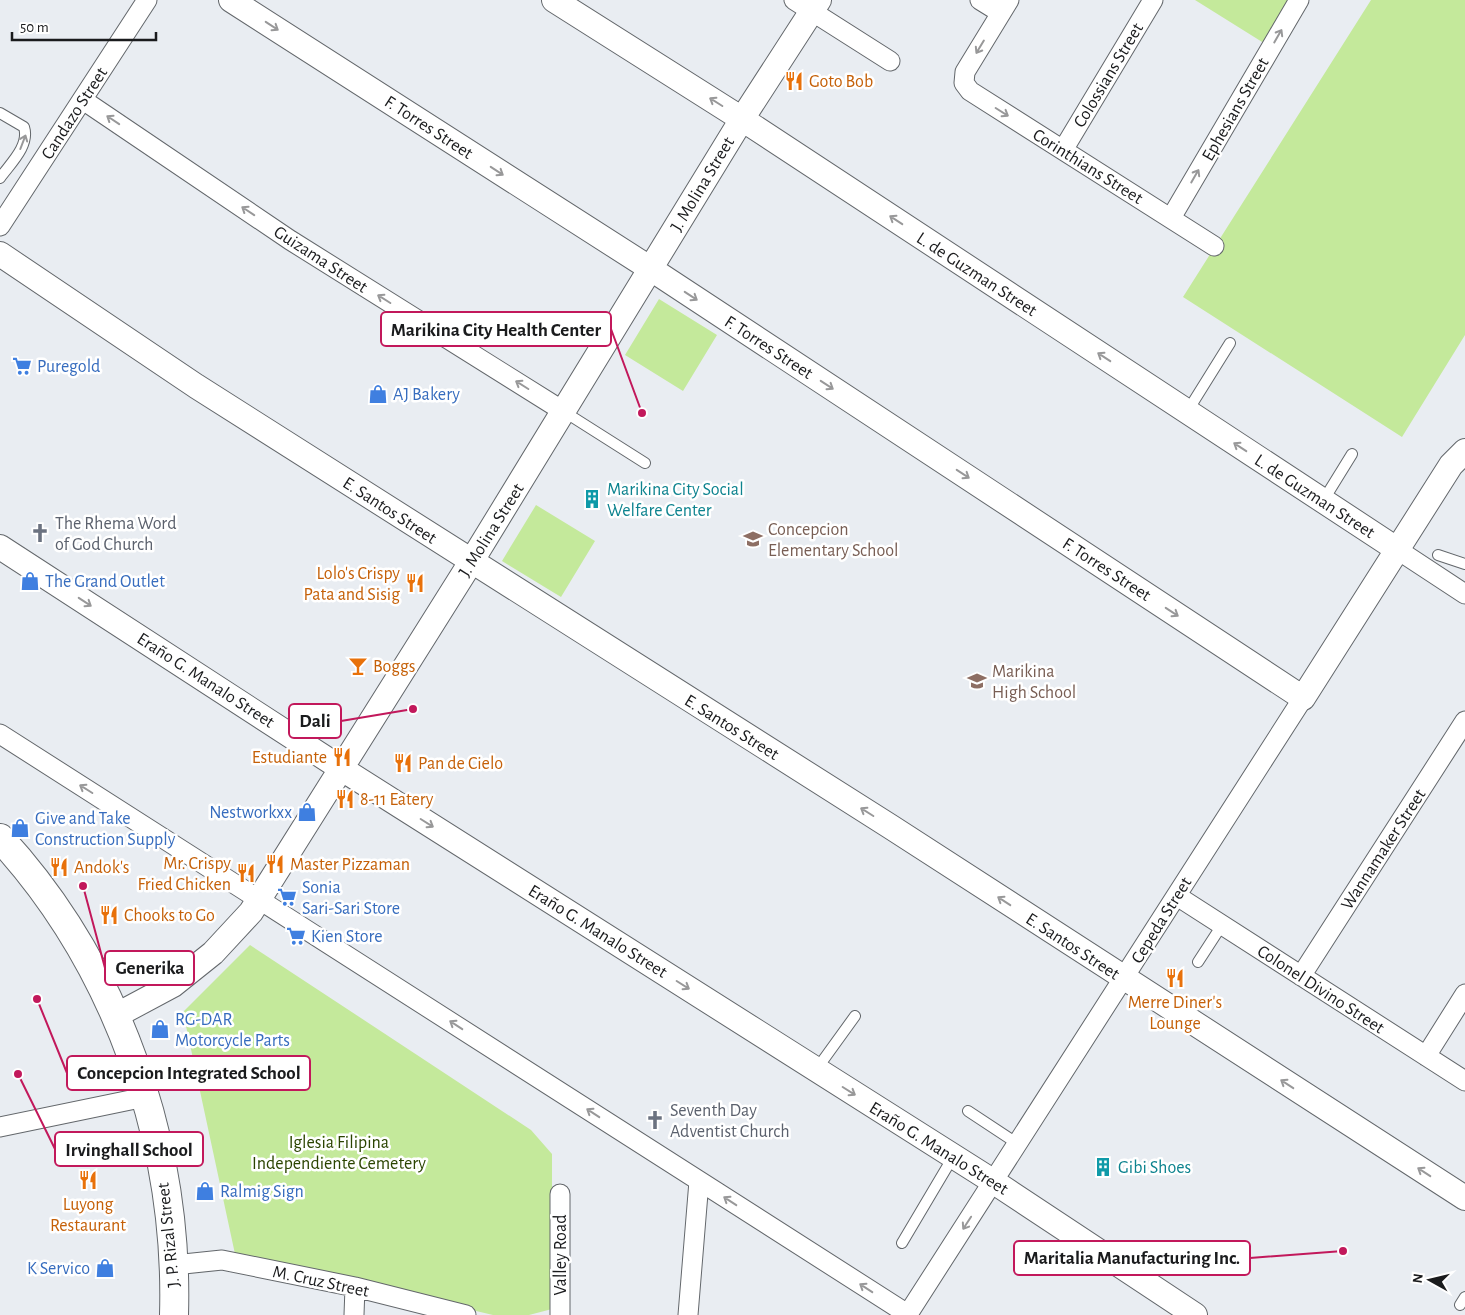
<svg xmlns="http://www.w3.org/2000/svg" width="1465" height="1315" font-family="'Alegreya Sans',sans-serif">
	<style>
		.green { fill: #c4e99b }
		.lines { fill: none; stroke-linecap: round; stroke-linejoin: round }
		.service-casing { stroke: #63676b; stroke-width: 12 }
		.minor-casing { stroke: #63676b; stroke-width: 21 }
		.tertiary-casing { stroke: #63676b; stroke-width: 26 }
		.primary-casing { stroke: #63676b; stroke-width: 30 }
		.service { stroke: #fff; stroke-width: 10 }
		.minor { stroke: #fff; stroke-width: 19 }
		.tertiary { stroke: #fff; stroke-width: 24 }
		.primary { stroke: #fff; stroke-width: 28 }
		.oneway { stroke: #989899 }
		.labels { text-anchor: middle; stroke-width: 5; stroke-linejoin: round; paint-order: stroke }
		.street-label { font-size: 18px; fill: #1a1b1d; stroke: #fff }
		.food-label { font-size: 18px; fill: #c56008; stroke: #fff; text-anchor: start }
		.shop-label { font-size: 18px; fill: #366cbe; stroke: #fff; text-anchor: start }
		.culture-label { font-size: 18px; fill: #0d838f; stroke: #fff; text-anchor: start }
		.worship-label { font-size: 18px; fill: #5b616d; stroke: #fff; text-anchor: start }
		.education-label { font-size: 18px; fill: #785e54; stroke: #fff; text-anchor: start }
		.park-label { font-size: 18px; fill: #2b4400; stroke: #fff }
		.leader { fill: none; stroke: #c2185b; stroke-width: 2 }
		.callout-dot { fill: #c2185b; stroke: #fff; stroke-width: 2 }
		.callout { fill: #fff; stroke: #c2185b; stroke-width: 2 }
		.callout-label { font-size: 19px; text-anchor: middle; font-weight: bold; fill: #1a1b1d }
	</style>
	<rect width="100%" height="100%" fill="#e9edf2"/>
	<path class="green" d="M1195,0H1294L1267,45Z
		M1371,0H1465V335L1402,437L1183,297Z
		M659,299L717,335L683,391L625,355Z
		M536,505L595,541L561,597L502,561Z
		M250,945L531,1130L552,1154V1309L529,1315H493L235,1254L183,1012Z"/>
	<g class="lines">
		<g class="service-casing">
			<path id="service" d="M0,113L24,127C30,146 10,164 0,178
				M563,411L645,463
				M1187,412L1230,343
				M1323,501L1352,454
				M1438,555L1465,564
				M1198,962L1222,925
				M816,1070L855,1016
				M968,1111L1018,1144
				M902,1243L953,1157
				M1460,1305L1465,1297"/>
		</g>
		<g class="minor-casing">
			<path id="minor" d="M794,0L890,61
				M980,0L1001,13
				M1009,0L965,72L964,83L970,91L1214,246
				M83,100L290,240L563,411
				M1063,150L1153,0
				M1171,218L1299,0
				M0,226L147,0
				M1398,550L1465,594
				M0,734L909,1315
				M1177,896L1465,1081
				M1301,976L1465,721
				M1426,1056L1465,994
				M0,1127L145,1097
				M560,1194V1315
				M174,1265L222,1260L355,1287L466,1315
				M908,1314L1303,698
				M354,1315L355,1287
				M688,1315L699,1181"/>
		</g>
		<g class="tertiary-casing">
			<path id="tertiary" d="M231,0L651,269L1303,698L1451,465L1465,451
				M554,0L742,119L1398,550
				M0,254L196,386L891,827L1465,1198
				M0,547L342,769L994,1182L1195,1315
				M115,1016L173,985L213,953L251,912L471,562L742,119L819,0"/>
		</g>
		<g class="primary-casing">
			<path id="primary" d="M0,838C117,965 179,1142 174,1315"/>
		</g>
		<use href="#service" class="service"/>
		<use href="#minor" class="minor"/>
		<use href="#tertiary" class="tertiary"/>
		<use href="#primary" class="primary"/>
	</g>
	<defs><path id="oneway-shaft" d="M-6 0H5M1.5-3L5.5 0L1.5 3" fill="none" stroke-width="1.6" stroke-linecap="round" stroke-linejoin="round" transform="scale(1.25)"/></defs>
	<g class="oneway">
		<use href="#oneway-shaft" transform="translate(272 26) rotate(33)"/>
		<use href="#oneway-shaft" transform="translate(1278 36) rotate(-60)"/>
		<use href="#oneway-shaft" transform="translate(980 47) rotate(121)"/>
		<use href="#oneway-shaft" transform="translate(716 102) rotate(-148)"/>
		<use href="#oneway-shaft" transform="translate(1002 112) rotate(32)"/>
		<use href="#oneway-shaft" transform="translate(113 120) rotate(-146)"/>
		<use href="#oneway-shaft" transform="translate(23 142) rotate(-69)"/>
		<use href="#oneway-shaft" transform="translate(497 171) rotate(33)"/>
		<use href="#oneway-shaft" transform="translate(1195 176) rotate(-60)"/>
		<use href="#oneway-shaft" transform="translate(248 211) rotate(-146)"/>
		<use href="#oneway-shaft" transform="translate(896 220) rotate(-147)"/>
		<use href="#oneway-shaft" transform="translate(691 296) rotate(33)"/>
		<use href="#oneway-shaft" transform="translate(384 299) rotate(-148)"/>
		<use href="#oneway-shaft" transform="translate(1104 357) rotate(-147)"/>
		<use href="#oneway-shaft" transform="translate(522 385) rotate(-148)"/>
		<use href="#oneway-shaft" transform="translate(827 385) rotate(33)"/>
		<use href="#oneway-shaft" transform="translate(1240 447) rotate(-147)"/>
		<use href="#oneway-shaft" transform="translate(963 474) rotate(33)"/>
		<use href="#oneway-shaft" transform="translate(85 602) rotate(33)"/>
		<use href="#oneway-shaft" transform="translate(1172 612) rotate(33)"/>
		<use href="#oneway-shaft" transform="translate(86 789) rotate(-148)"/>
		<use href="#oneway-shaft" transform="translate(867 812) rotate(-148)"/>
		<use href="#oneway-shaft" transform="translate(427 823) rotate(32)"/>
		<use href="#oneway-shaft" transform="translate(1004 901) rotate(-147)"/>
		<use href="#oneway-shaft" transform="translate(683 985) rotate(32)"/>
		<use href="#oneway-shaft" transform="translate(456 1025) rotate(-147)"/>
		<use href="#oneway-shaft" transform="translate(1287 1084) rotate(-147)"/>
		<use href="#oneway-shaft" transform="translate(849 1091) rotate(32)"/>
		<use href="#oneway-shaft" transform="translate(593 1113) rotate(-147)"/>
		<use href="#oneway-shaft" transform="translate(1424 1172) rotate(-147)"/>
		<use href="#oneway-shaft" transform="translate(730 1201) rotate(-147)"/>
		<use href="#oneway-shaft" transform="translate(967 1223) rotate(123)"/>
		<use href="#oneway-shaft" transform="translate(866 1288) rotate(-147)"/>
	</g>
	<defs>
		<g id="restaurant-bare" transform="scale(1.5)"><path d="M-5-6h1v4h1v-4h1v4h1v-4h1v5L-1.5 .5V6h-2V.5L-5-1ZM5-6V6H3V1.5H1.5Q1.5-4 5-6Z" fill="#e8710a" stroke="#fff" stroke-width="2.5" paint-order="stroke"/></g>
		<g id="supermarket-bare" transform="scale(1.5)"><path d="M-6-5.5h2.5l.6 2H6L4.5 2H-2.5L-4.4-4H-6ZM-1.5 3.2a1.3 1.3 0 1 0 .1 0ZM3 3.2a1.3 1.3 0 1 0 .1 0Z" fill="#3f7fe0" stroke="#fff" stroke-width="2.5" paint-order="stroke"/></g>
		<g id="shop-bare" transform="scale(1.5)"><path d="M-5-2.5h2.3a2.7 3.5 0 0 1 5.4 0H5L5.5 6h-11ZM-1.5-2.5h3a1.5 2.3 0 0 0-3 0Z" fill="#3f7fe0" stroke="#fff" stroke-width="2.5" paint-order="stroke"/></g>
		<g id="building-bare" transform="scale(1.5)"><path d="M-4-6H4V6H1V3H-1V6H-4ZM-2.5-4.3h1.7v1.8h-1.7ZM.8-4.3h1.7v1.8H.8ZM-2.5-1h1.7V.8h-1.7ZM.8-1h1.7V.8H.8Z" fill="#0f9aa8" stroke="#fff" stroke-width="2.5" paint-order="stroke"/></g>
		<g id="church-bare" transform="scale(1.5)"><path d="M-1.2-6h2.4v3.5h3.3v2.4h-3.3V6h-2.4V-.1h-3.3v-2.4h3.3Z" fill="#6b7280" stroke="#fff" stroke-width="2.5" paint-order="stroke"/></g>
		<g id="school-bare" transform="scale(1.5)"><path d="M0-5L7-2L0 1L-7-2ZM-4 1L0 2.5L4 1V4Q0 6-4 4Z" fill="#8d6e63" stroke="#fff" stroke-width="2.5" paint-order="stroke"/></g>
		<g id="bar-bare" transform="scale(1.5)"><path d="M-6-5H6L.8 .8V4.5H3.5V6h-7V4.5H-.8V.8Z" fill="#e8710a" stroke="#fff" stroke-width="2.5" paint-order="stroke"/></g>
	</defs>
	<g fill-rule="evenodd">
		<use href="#restaurant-bare" x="794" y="81"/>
		<use href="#supermarket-bare" x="22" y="366"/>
		<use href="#shop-bare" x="378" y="394"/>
		<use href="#building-bare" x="592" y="499"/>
		<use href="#church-bare" x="40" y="533"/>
		<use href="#school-bare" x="753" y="539"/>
		<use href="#shop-bare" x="30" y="581"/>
		<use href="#restaurant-bare" x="415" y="583"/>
		<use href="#bar-bare" x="358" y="666"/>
		<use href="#school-bare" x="977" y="681"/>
		<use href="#restaurant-bare" x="342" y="757"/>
		<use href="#restaurant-bare" x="403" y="763"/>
		<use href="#restaurant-bare" x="345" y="799"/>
		<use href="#shop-bare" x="307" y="812"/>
		<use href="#shop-bare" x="20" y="828"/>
		<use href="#restaurant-bare" x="275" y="864"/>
		<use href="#restaurant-bare" x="59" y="867"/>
		<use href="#restaurant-bare" x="246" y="873"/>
		<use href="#supermarket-bare" x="287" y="897"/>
		<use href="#restaurant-bare" x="109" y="915"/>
		<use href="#supermarket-bare" x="296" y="936"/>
		<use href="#restaurant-bare" x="1175" y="978"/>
		<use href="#shop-bare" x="160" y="1029"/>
		<use href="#church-bare" x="655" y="1120"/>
		<use href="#building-bare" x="1103" y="1167"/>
		<use href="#restaurant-bare" x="88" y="1180"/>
		<use href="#shop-bare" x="205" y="1191"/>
		<use href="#shop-bare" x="105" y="1268"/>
	</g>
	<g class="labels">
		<g class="street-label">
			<text transform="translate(1108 75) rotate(-59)" y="6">Colossians Street</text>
			<text transform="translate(1235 109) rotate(-60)" y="6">Ephesians Street</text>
			<text transform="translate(74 113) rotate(-57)" y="6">Candazo Street</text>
			<text transform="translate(429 127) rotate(33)" y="6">F. Torres Street</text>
			<text transform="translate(1088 166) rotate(32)" y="6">Corinthians Street</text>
			<text transform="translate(702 184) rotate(-59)" y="6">J. Molina Street</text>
			<text transform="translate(321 259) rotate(33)" y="6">Guizama Street</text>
			<text transform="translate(977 274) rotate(33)" y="6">L. de Guzman Street</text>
			<text transform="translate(769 347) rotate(33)" y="6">F. Torres Street</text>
			<text transform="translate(1315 496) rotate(33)" y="6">L. de Guzman Street</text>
			<text transform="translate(390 510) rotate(33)" y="6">E. Santos Street</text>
			<text transform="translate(491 530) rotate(-58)" y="6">J. Molina Street</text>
			<text transform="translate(1107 569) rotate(33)" y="6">F. Torres Street</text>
			<text transform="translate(206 680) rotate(33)" y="6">Eraño G. Manalo Street</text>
			<text transform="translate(732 727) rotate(32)" y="6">E. Santos Street</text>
			<text transform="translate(1383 849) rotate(-57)" y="6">Wannamaker Street</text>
			<text transform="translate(1161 920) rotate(-58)" y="6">Cepeda Street</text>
			<text transform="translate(598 931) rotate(32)" y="6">Eraño G. Manalo Street</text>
			<text transform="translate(1073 946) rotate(33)" y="6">E. Santos Street</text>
			<text transform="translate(1321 989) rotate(33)" y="6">Colonel Divino Street</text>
			<text transform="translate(939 1148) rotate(32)" y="6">Eraño G. Manalo Street</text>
			<text transform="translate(168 1235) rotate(-96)" y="6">J. P. Rizal Street</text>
			<text transform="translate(560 1255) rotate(-90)" y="6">Valley Road</text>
			<text transform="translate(321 1281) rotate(12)" y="6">M. Cruz Street</text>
		</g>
		<g class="food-label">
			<text x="809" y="87">Goto Bob</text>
			<text x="400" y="579" text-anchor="end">Lolo's Crispy<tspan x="400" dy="21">Pata and Sisig</tspan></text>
			<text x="373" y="672">Boggs</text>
			<text x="327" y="763" text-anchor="end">Estudiante</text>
			<text x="418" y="769">Pan de Cielo</text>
			<text x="360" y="805">8-11 Eatery</text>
			<text x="231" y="869" text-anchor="end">Mr. Crispy<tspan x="231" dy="21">Fried Chicken</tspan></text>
			<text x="290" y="870">Master Pizzaman</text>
			<text x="74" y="873">Andok's</text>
			<text x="124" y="921">Chooks to Go</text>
			<text x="1175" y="1008" text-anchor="middle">Merre Diner's<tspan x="1175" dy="21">Lounge</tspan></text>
			<text x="88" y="1210" text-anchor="middle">Luyong<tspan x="88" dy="21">Restaurant</tspan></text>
		</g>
		<g class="shop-label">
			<text x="37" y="372">Puregold</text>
			<text x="393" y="400">AJ Bakery</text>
			<text x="45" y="587">The Grand Outlet</text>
			<text x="292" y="818" text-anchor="end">Nestworkxx</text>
			<text x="35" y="824">Give and Take<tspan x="35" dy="21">Construction Supply</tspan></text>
			<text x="302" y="893">Sonia<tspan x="302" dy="21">Sari-Sari Store</tspan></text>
			<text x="311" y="942">Kien Store</text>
			<text x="175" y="1025">RG-DAR<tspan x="175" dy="21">Motorcycle Parts</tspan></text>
			<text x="220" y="1197">Ralmig Sign</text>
			<text x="90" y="1274" text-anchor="end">K Servico</text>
		</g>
		<g class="culture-label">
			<text x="607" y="495">Marikina City Social<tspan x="607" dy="21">Welfare Center</tspan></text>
			<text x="1118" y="1173">Gibi Shoes</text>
		</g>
		<g class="worship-label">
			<text x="55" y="529">The Rhema Word<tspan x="55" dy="21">of God Church</tspan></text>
			<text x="670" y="1116">Seventh Day<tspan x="670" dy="21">Adventist Church</tspan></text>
		</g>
		<g class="education-label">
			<text x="768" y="535">Concepcion<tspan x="768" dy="21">Elementary School</tspan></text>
			<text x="992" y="677">Marikina<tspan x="992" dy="21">High School</tspan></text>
		</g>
		<g class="park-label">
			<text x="339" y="1148">Iglesia Filipina<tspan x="339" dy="21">Independiente Cemetery</tspan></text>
		</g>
	</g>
	<path class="leader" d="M642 413L611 329M413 709L341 721M83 886L105 968M37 999L67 1073M18 1074L55 1149M1343 1251L1250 1258"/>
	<g class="callout-dot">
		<circle cx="642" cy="413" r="5"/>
		<circle cx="413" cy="709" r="5"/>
		<circle cx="83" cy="886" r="5"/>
		<circle cx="37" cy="999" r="5"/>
		<circle cx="18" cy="1074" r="5"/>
		<circle cx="1343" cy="1251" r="5"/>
	</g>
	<g class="callout">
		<rect x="381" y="312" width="230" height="34" rx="5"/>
		<rect x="289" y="704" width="52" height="34" rx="5"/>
		<rect x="105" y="951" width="89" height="34" rx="5"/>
		<rect x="67" y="1056" width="243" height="34" rx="5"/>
		<rect x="55" y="1132" width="148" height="34" rx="5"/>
		<rect x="1014" y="1241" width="236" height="34" rx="5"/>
	</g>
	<g class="callout-label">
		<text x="496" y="336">Marikina City Health Center</text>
		<text x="315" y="727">Dali</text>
		<text x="150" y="974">Generika</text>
		<text x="189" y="1079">Concepcion Integrated School</text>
		<text x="129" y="1156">Irvinghall School</text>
		<text x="1132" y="1264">Maritalia Manufacturing Inc.</text>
	</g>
	<g transform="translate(1430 1280) rotate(278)" stroke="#ffffff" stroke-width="4" paint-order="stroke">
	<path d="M0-4L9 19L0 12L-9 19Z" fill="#1a1b1d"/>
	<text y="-8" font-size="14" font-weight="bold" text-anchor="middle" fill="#1a1b1d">N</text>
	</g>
	<path d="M12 32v8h144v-8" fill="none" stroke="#1a1b1d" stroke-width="2.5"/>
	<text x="20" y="32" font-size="15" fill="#1a1b1d" stroke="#ffffff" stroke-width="4" paint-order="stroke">50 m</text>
</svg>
